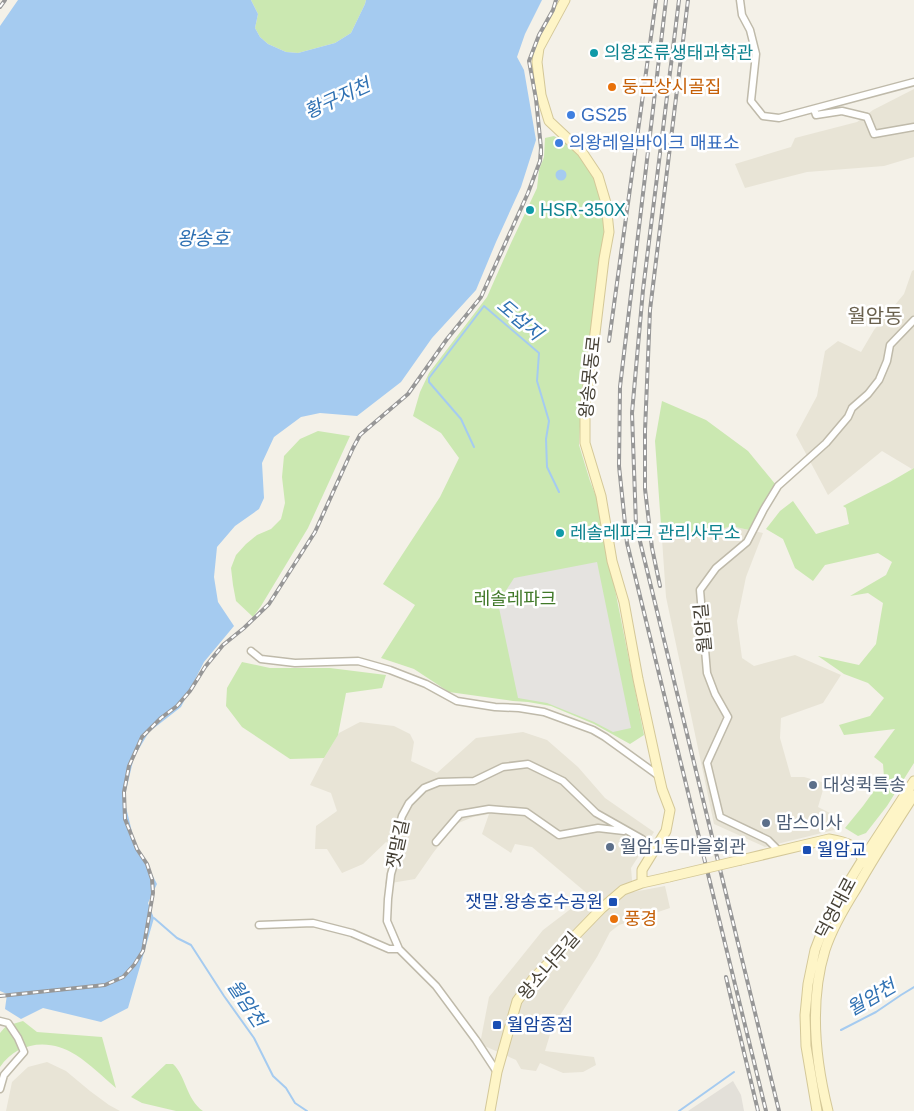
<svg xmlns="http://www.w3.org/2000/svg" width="914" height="1111" font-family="Arial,'Noto Sans KR',sans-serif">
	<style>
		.residential { fill: #e8e4d6 }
		.industrial { fill: #e3e0d9 }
		.green { fill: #cbe8b1 }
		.parking { fill: #e5e3e0 }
		.water { fill: #a5cbf0 }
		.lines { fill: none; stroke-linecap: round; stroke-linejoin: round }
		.stream { stroke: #a5cbf0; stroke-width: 2 }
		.street-casing { stroke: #bfbaaa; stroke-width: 9 }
		.secondary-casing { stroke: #d4c898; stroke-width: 11 }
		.street { stroke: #fff; stroke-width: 6 }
		.secondary { stroke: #fef5c7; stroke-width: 9 }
		.rail-casing { stroke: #979797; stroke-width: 4 }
		.rail { stroke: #fff; stroke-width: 2; stroke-dasharray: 5.5; stroke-linecap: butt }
		.secondary-bridge-casing { stroke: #d4c898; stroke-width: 11; stroke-linecap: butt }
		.secondary-bridge { stroke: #fef5c7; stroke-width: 9 }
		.culture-dot { fill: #0f9aa8; stroke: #fff; stroke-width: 2 }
		.food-dot { fill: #e8710a; stroke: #fff; stroke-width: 2 }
		.shop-dot { fill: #3f7fe0; stroke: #fff; stroke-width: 2 }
		.service-dot { fill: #5c6f8a; stroke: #fff; stroke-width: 2 }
		.transit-dot { fill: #1a4fb4; stroke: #fff; stroke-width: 2 }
		.labels { text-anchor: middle; stroke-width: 5; stroke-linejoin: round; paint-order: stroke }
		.culture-label { font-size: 18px; fill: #0d838f; stroke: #fff; text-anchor: start }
		.food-label { font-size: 18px; fill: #c56008; stroke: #fff; text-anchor: start }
		.shop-label { font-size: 18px; fill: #366cbe; stroke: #fff; text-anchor: start }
		.street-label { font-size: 18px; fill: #474237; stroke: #fff }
		.park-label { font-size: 18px; fill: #417929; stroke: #fff }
		.service-label { font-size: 18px; fill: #4e5e75; stroke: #fff; text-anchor: start }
		.transit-label { font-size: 18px; fill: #164399; stroke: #fff; text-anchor: start }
		.water-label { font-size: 19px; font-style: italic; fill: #2f71b3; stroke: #fff }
		.quarter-label { font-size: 20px; fill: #6a614e; stroke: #fff }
	</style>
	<rect width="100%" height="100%" fill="#f4f1e8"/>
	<path class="residential" d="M914,89V157L884,166L807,172L745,188L735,164L791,147L795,138L857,122L873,110Z
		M914,270V468L912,469L882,451L828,495L796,435L817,396L825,351L838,341L861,352L874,330L904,294L912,271Z
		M731,526L763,533L746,577L737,621L742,658L754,666L795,655L841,675L823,703L781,718L780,738L791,777H804L825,783L818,807L830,813L834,830L765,847L714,824L666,597L662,539L677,535L696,538Z
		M360,722L394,726L410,734L414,742L411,761L437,773L476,738L523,732L547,740L578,767L605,798L654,832L631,868L633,892L665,886L670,908L619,925L610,932L597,957L552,1028L545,1051L594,1057L596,1065L583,1072L563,1073L540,1063L536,1071L521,1069L516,1060L480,1044L489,997L543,930L589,895L532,847L515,844L511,853L482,834L489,814L473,817L456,824L433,853L415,879L385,884L391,845L386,842L363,864L342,873L327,849H315L316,826L337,811L331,793L310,785L324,758L339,733Z
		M47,1062L66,1071L90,1091L109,1105L120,1111H6L12,1082L28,1067Z"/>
	<path class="industrial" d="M733,1081L741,1095L744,1111H688Z"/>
	<path class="green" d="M251,0H366L365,4L351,33L335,43L298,53L286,52L268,44L260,37L255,28L258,14Z
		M554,136L568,144L581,157L593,176L605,206L606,232L581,407L579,445L590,481L597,499L644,735L630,744L594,724L551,706L528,702L513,701L449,692L414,669L381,658L415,605L383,584L440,497L459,458L441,433L413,416L420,392L429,373L487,297L511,243L537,188L539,170L544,157L545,138Z
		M662,401L706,420L748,451L776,485L763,504L749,530L731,526L696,538L677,535L662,539L655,441Z
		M318,431L350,436L308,528L261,606L253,617L236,601L233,585L231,568L236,555L246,544L257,535L271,529L281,519L285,503L282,477L284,456L300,439Z
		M914,468V763L887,806L866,833L858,836L845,828L863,806L884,777L883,764L874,757L895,729L844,735L839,725L870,716L884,698L868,683L844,674L818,656L859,665L876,644L883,603L868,593L850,596L886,575L892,562L878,553L825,565L813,581L795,568L783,539L766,529L780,511L793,501L816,534L849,524L846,508L843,506L890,482Z
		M242,662L270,668H330L386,675L382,688L346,693L338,735L324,758L290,759L242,727L226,706L227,688Z
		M23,1021L37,1032L102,1037L116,1088C103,1077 90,1064 76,1055C51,1038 17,1041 0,1067V1033L6,1026Z
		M166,1064H173C186,1076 186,1099 203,1111H176L142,1103L131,1097Z"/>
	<path class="parking" d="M597,562L631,728L613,732L594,722L547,703L518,698L498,603L514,578Z"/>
	<path class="water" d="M18,0H251L258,14L255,28L260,37L268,44L286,52L298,53L335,43L351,33L365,4L366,0H542L525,34L517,57L524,70L536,140L521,187L496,242L476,290L432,338L401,382L357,416L320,413L301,417L274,437L262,463L264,498L259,509L235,526L217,547L214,577L218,602L234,626L204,662L181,707L149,732L134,757L124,799L134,840L157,884L148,903L154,918L128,1008L101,1022L43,1008L21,1019L5,1009L7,994L0,991V26Z
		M555.5 175a5.5 5.5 0 1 1 11 0a5.5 5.5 0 1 1-11 0Z"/>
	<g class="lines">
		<path class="stream" d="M474,447L461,419L429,382V378L484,306L539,353L537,381L549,421L546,439L547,467L559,492
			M154,918L177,938L191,945L224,996L254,1038L273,1076L286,1088L295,1103L307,1111
			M841,1030L876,1012L901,995L914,987
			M679,1111L734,1072"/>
		<g class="street-casing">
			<path id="street" d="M740,0L742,15L750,30L756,54L751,101L763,116L779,118L914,82
				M814,109L816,115L842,111L867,117L874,134L914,127
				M251,651L261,659L295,663L358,661L390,670L426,684L457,701L495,707L519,708L544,712L593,730L605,737L659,776
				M436,842L460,814L489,809L526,812L559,835L598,828L624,831
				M779,851L768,840L720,817L707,763L728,717L715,694L707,673L700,590L716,568L747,542L764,509L778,486L826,443L848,417L852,408L868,394L879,380L887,361L890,345L914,320
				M259,925L313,923L352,933L389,949H399
				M0,1021L8,1023L18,1038L24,1052L4,1075L0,1089
				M497,1072L476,1040L436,986L399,949L387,921L388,899L391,874L397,854L396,838L402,816L409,803L424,788L439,782L474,781L503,767L528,764L563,781L596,813L642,839L653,852"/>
		</g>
		<g class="secondary-casing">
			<path id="secondary" d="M565,0L539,48L537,62L541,95L549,121L582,152L598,176L606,203L609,232L604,259L593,350L585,406V443L601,496L612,561L624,602L638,679L659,776L662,789L670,810L666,831L642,870V883
				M741,860L829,839C849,842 856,846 865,863
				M490,1111L497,1072L517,1001L533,979L602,908L623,890L642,883L669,877
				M817,1111L806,1046L805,1015L808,984L815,950L828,916L863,859L914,781
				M828,1111C815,1059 809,1002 825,950C832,928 844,908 856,889C874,857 894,826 914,795"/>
		</g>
		<use href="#street" class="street"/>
		<use href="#secondary" class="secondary"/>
		<g class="rail-casing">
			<path id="rail" d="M666,0L620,387L619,466L627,543L766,1111
				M679,0L643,290L632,413L636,525L779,1111
				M0,7L5,0
				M541,155V148L536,99L529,61L539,35L553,10L556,0
				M609,341L656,0
				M660,586L652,548L645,489V431L650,310L688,0
				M726,977L758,1111
				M0,996L105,985L123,977L134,965L143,951L153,893L152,879L147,864L137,849L125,819L124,792L129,766L142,737L161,718L177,706L190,691L205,667L223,645L244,628L269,604L315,532L353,448L360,435L408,394L447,339L481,297L528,193L540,161L541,148"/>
		</g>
		<use href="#rail" class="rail"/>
		<g class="secondary-bridge-casing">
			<path id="secondary-bridge" d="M669,877L741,860"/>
		</g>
		<use href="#secondary-bridge" class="secondary-bridge"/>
	</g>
	<g class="culture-dot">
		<circle cx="594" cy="53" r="5"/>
		<circle cx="530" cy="210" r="5"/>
		<circle cx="560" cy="533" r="5"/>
	</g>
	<g class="food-dot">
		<circle cx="612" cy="87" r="5"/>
		<circle cx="614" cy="919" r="5"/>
	</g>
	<g class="shop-dot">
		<circle cx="571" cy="115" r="5"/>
		<circle cx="559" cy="143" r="5"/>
	</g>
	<g class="service-dot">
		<circle cx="813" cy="785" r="5"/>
		<circle cx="766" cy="823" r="5"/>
		<circle cx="610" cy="847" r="5"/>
	</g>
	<g class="transit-dot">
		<rect x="802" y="845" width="10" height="10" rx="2.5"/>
		<rect x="608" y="897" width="10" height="10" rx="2.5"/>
		<rect x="492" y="1020" width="10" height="10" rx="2.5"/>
	</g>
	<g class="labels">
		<g class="culture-label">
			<text x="604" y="59">의왕조류생태과학관</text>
			<text x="540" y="216">HSR-350X</text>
			<text x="570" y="539">레솔레파크 관리사무소</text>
		</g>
		<g class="food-label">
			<text x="622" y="93">둥근상시골집</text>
			<text x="624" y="925">풍경</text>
		</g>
		<g class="shop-label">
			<text x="581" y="121">GS25</text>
			<text x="569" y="149">의왕레일바이크 매표소</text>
		</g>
		<g class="street-label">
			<text transform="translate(590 377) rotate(-84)" y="6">왕송못동로</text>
			<text transform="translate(703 628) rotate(-95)" y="6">월암길</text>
			<text transform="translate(398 844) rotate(-78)" y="6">잿말길</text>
			<text transform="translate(836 908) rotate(-62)" y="6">덕영대로</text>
			<text transform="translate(549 966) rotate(-49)" y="6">왕소나무길</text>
		</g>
		<g class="park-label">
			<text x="515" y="605">레솔레파크</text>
		</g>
		<g class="service-label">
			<text x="823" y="791">대성퀵특송</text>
			<text x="776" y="829">맘스이사</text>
			<text x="620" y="853">월암1동마을회관</text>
		</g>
		<g class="transit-label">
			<text x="817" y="856">월암교</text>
			<text x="603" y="908" text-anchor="end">잿말.왕송호수공원</text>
			<text x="507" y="1031">월암종점</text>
		</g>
		<g class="water-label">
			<text transform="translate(337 98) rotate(-25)" y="7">황구지천</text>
			<text x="203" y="245">왕송호</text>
			<text transform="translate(520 319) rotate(40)" y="7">도섭지</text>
			<text transform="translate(871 997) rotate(-30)" y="7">월암천</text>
			<text transform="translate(247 1003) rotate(56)" y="7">월암천</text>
		</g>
		<g class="quarter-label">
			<text x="875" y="323">월암동</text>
		</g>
	</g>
</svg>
